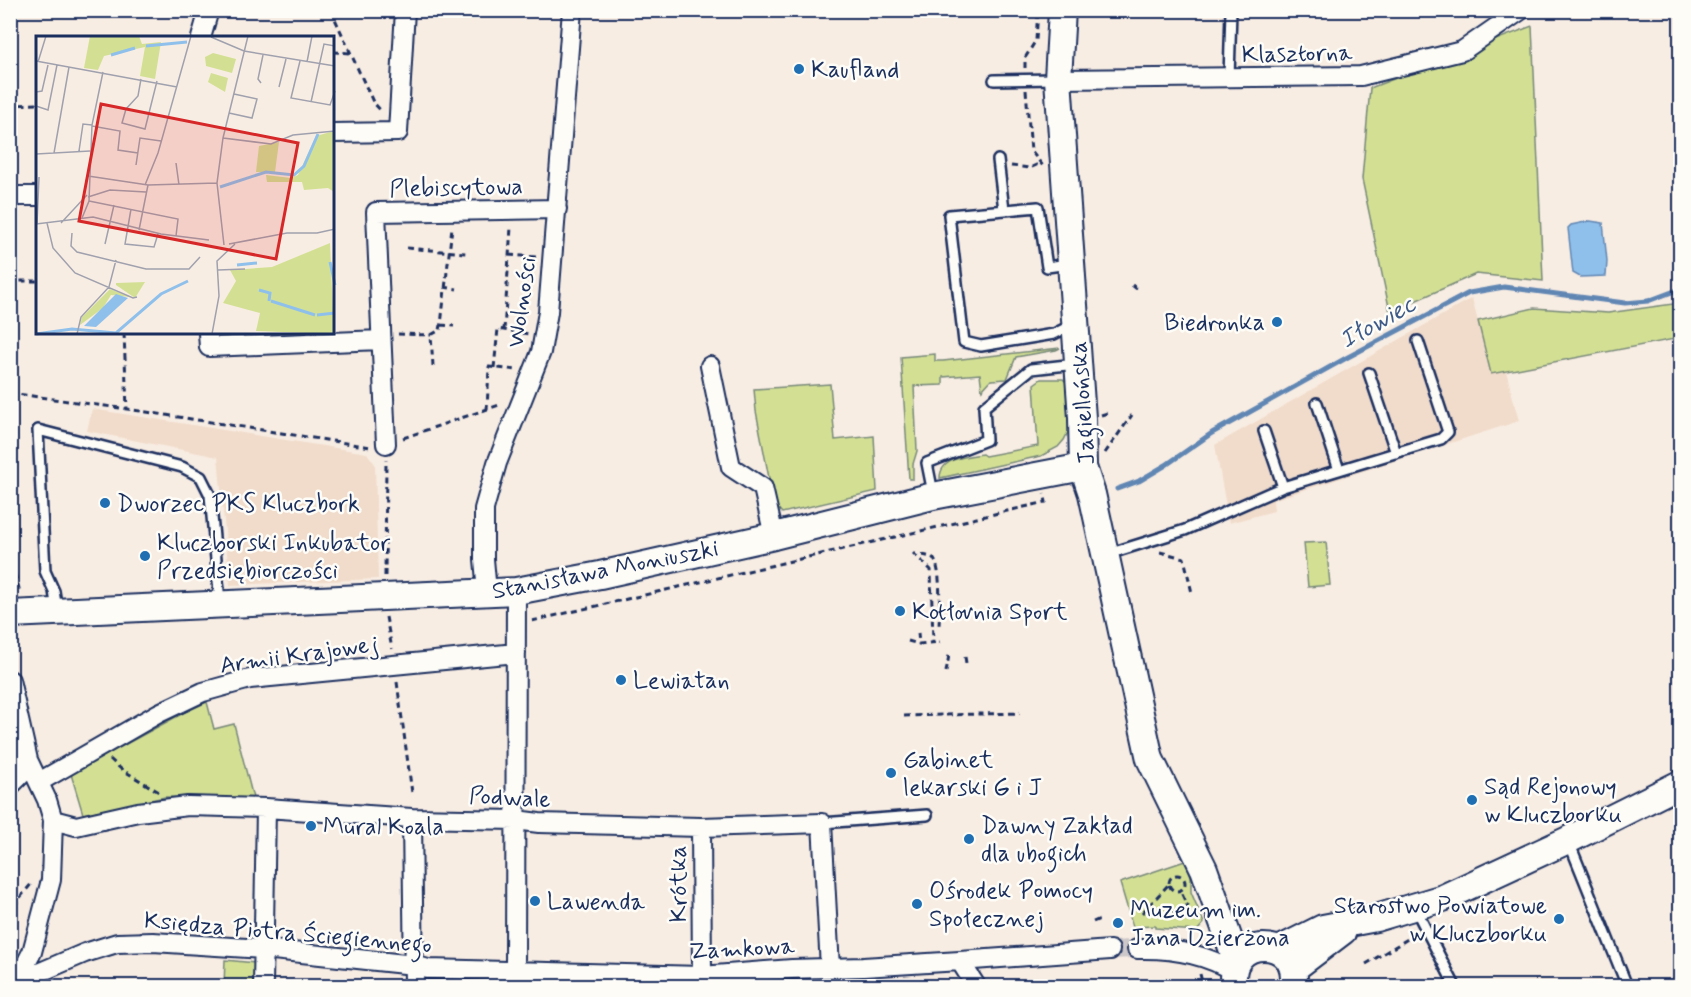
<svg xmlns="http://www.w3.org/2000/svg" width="1691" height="997" font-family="Mynerve,sans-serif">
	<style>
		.built { fill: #f1dccb }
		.green { fill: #d3e094; stroke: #778879; stroke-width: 1.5 }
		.water { fill: #8fc0eb; stroke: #6186b3; stroke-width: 1.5 }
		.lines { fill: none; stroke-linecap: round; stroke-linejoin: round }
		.stream { stroke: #6186b3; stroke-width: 5 }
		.street-tunnel { stroke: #ccc7c8; stroke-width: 18; stroke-dasharray: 18 9; stroke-linecap: butt }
		.lane-casing { stroke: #1b2f5e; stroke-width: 14 }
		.street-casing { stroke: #1b2f5e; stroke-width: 22 }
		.secondary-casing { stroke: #1b2f5e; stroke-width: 30 }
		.path { stroke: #1b2f5e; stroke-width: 3; stroke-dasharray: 6 4.5; stroke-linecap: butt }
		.lane { stroke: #fdfcf7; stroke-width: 9 }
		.street { stroke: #fdfcf7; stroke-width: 18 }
		.secondary { stroke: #fdfcf7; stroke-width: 26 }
		.poi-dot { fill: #1f6fb2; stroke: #fdfcf7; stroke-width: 2 }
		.labels { text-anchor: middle; stroke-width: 5; stroke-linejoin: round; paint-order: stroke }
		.street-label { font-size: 24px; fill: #1b2f5e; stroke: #fdfcf7 }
		.poi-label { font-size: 24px; fill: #1b2f5e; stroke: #fdfcf7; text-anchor: start }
		.water-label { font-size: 26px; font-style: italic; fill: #3e5a88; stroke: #fdfcf7 }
		.inset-river { fill: none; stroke: #8fc0eb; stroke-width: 3 }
		.inset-road { fill: none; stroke: #a0a1ae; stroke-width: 1.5 }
		.view { fill: #d62828; fill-opacity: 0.15; stroke: #d62828; stroke-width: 3 }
		.inset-edge { fill: none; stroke: #1b2f5e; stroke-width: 3 }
	</style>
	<rect width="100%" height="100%" fill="#f8ede3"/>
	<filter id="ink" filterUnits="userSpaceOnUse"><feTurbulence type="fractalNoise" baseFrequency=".0167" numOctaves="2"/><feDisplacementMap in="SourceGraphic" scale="12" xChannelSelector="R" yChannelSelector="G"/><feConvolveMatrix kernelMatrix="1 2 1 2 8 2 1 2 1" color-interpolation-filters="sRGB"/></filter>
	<g filter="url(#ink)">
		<path class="built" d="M1472,298L1491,374L1506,371L1519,421L1273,500L1274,511L1229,523L1215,445Z
			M92,409L367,453L375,464L378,579L230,585L218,457L87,431Z"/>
		<path class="green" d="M1532,26L1543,281L1476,274L1390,312L1362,179L1370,88Z
			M1680,303V338L1491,374L1478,321L1534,308L1608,313Z
			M1060,348L1056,350L1016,357L1007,379L991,380L982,390L980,374L943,377V385L914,386L917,451L913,464V479H909L901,357L935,354V361H943Z
			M1041,379H1063L1066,382L1069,430L1064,440L1058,447L1041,456L940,478C940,458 967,456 982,454L985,456L1038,446L1034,384Z
			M830,384L835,440L874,436L877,491L782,513L774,504L756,411L754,389Z
			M1326,542L1330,585L1308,587L1304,543Z
			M207,702L214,729L234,724L253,798L165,797L83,814L71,774L185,712Z
			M1185,861L1191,876V892L1204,923L1197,931L1155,928V926L1133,927L1120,883Z
			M225,960L255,963V986H224Z"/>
		<path class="water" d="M1590,221L1603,223L1607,261L1606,276L1580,277L1573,273L1568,228L1571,225Z"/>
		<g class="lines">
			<path class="stream" d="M1117,489L1139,481L1166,465L1212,433L1348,357L1469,293L1504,287L1625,303L1648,301L1680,289"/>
			<path class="street-tunnel" d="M1110,950L1137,949"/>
			<g class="lane-casing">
				<path id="lane" d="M1229,78L1231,10
					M994,80L1056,79
					M998,160L1004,210
					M1068,264L1047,267L1038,207L949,215L964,342L981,346L1054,334L1074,324
					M1369,373L1396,453
					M1317,403L1339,470
					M1264,431L1283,487
					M933,493L927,463L986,440L984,407L1031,369L1076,364
					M1108,554L1185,530L1283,487L1441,439L1448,432L1418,341
					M57,610L54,591L45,571L38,430L182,467L201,477L210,495L220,602
					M822,823L927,815
					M1569,842L1627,986
					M1415,908L1455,986"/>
			</g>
			<g class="street-casing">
				<path id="street" d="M201,38L209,10
					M1058,79L1361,76L1462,51L1521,10
					M333,133L398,132L405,10
					M10,196H38
					M208,333L209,347L381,340
					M710,366L731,467L763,488L774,536
					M386,444L376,212L557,209
					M487,592L484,559V509L497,463L541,352L548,312L572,10
					M10,680L28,760L47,800L53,820L51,880L32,952L17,981
					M39,782L159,713L203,692L250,679L516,653
					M10,786L24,772L28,760
					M412,818L414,986
					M53,820L76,826L138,812L188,806L266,808L412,818L516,820L539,823L701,827L822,823L830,968
					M701,827L702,976
					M1137,949C1171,948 1204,953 1233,971
					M960,961L976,986
					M515,973L516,591
					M10,985L85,953L117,943L153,942L264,949L414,965L428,969L702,976L792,969L863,967L960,961L1110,950
					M263,986L266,808"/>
			</g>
			<g class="secondary-casing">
				<path id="secondary" d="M1062,10L1058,79L1082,418L1083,467L1092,494L1150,759L1204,869L1237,962
					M10,614L516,591L600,575L774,536L933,496L1083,467
					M1279,950L1323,928L1376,918L1443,898L1568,840L1680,784
					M1293,969L1343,931
					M1234,986C1224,934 1303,934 1293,986"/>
			</g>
			<path class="path" d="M331,10L373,102L382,112
				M333,52L350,53
				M1025,68V58L1036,40L1038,10
				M1026,90L1031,151L1043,166
				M10,105L38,104
				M1011,166L1030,168L1041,163
				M407,248L466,253
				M509,255L537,257
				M10,281H38
				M1132,285L1139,291
				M444,287L457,289
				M441,325L454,326
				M504,330L511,227
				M124,333L127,409
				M398,334L431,335
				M433,366L431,335L440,330L441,325L452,227
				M494,368L498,329L529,334
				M10,393L127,409L371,447
				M487,410L489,367L517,370
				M1101,415L1111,412
				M403,438L502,404
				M1105,453L1132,415
				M10,532L15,574L20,592
				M1160,552L1184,558L1192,593
				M913,553L931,570L933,643
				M922,555C923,555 931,557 932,557C943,565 939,616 939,629
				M385,576L386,460
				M386,617L392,649
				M532,621L1046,502L1044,493
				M918,633L919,644L940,642
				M908,641L919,644
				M965,657L966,663
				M946,672L949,655
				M397,682L412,793
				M904,716L1020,713
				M110,759L121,769L159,792
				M1169 883a8 8 0 1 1 16 0a8 8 0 1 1-16 0Z
				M1147,908L1183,913L1187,911V905L1180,890
				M1142,913L1169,884
				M10,916L18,900L32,883
				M1093,922L1102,918
				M1366,964L1416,934
				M1200,974L1203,986"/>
			<use href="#lane" class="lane"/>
			<use href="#street" class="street"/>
			<use href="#secondary" class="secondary"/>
		</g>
	</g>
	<g class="poi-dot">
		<circle cx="799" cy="69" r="6"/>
		<circle cx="1277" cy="322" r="6"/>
		<circle cx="105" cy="503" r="6"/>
		<circle cx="145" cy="556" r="6"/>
		<circle cx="900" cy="611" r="6"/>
		<circle cx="621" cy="680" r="6"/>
		<circle cx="891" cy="773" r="6"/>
		<circle cx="1472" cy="800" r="6"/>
		<circle cx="311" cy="826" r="6"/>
		<circle cx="969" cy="839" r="6"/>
		<circle cx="535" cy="901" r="6"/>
		<circle cx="917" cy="904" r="6"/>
		<circle cx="1559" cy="919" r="6"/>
		<circle cx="1118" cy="923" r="6"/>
	</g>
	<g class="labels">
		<g class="street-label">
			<text transform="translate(1297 53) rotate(-1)" y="8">Klasztorna</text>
			<text transform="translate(456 187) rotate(-1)" y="8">Plebiscytowa</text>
			<text transform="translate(521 302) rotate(-82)" y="8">Wolności</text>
			<text transform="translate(1082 403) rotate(-94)" y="8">Jagiellońska</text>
			<text transform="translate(605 569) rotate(-11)" y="8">Stanisława Moniuszki</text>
			<text transform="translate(299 654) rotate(-8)" y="8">Armii Krajowej</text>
			<text transform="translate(510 797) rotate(3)" y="8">Podwale</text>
			<text transform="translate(678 884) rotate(-90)" y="8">Krótka</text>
			<text transform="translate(288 932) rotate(5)" y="8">Księdza Piotra Ściegiennego</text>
			<text transform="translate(742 948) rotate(-3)" y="8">Zamkowa</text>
		</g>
		<g class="poi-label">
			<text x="811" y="77">Kaufland</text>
			<text x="1265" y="330" text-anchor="end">Biedronka</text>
			<text x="117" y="511">Dworzec PKS Kluczbork</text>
			<text x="157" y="550">Kluczborski Inkubator<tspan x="157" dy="28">Przedsiębiorczości</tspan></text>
			<text x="912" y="619">Kotłovnia Sport</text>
			<text x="633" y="688">Lewiatan</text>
			<text x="903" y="767">Gabinet<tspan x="903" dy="28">lekarski G i J</tspan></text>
			<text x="1484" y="794">Sąd Rejonowy<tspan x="1484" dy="28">w Kluczborku</tspan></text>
			<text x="981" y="833">Dawny Zakład<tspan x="981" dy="28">dla ubogich</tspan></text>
			<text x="323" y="834">Mural Koala</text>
			<text x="929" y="898">Ośrodek Pomocy<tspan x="929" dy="28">Społecznej</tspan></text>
			<text x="547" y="909">Lawenda</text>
			<text x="1547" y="913" text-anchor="end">Starostwo Powiatowe<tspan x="1547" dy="28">w Kluczborku</tspan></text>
			<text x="1130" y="917">Muzeum im.<tspan x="1130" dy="28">Jana Dzierżona</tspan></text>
		</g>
		<g class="water-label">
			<text transform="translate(1377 321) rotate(-29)" y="9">Iłowiec</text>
		</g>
	</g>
	<g transform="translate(36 36)">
		<rect width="298" height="298" fill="#f8ede3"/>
		<path d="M54,0H103L106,8L125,6L119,43L104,40L109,11L68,20L62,34L48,32ZM177,17L200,23L196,37L170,30L169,21ZM175,37L192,42L189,56L172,46ZM298,95V156L292,152L268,154L266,146H231L230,139L255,142L262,139L280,100ZM243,106L239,136H220L223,110ZM294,207L298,298L220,295L224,277L187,267L200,245L194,234L236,231ZM109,246L99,262L80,249V247ZM74,253L94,261L75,259L67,272L44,289L46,281Z" fill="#d3e094"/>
		<path d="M80,258L92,262L60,291L48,290Z" fill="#8fc0eb"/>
		<path class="inset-river" d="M110,10L151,6M75,19L99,12M184,151L230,136L258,139L268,130L282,98M294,226L299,249M201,229L221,227M223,254L234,257L233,265M235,265L279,279M281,279L299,277M0,298L36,293L80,297L125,258L152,245"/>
		<path class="inset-road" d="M175,1L208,15L299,30M0,25L141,51M264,25L255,62L294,69L299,55M2,26L10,0M271,26L276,0M105,43L102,60L90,73L86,87L109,93L121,45M225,47L222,43L227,19M243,51L250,23M0,56L6,55L12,29M275,66L288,8L299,10M0,70L12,74L21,29M193,77L216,82L221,63L198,58M56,90L84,95L82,114L102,117M187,102L235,108L257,99L299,95M43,115L47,88L56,89M18,117L33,31M0,118L54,115M140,127L143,149M100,129L104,102L125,105M52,140L112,149L181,147M109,149L122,117L155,0M52,161L74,154L110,156M53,165L142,183L140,200M95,173L89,208L118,211L122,198M46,182L53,165L56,89L67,36M11,187L17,212L39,237L97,262L101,261M25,187L51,159M0,188L57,181L125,198L173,204M1,188L3,141M103,194L112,149M36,197L35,210L41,216L110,233H153L164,221M69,208L78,169M193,208L251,197H281L299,193M188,209L181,147L187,102L212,0M182,234L209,233M41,298L45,281L73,251L80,224M176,298L183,260L181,225L199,208"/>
		<path class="view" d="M65,68L262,107L240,223L43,185Z"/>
		<rect width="298" height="298" class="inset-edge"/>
	</g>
	<rect width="1691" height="997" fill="none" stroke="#fdfcf7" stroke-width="36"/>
	<rect x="18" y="18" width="1655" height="961" fill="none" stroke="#1b2f5e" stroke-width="2" filter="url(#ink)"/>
</svg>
